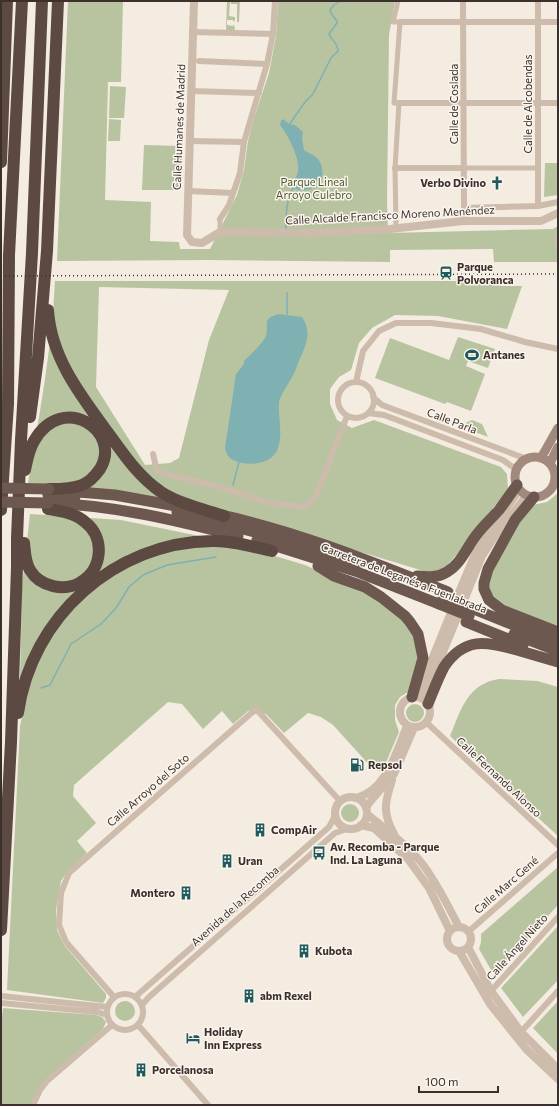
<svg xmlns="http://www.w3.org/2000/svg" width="559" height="1106" font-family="Commissioner,sans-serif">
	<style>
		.green { fill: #b8c4a0; fill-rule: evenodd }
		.water { fill: #7fb0b2 }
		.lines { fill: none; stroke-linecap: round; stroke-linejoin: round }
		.stream { stroke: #7fb0b2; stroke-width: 1.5 }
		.pedestrian { stroke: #cdbbac; stroke-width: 5 }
		.minor { stroke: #cdbbac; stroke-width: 6 }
		.tertiary { stroke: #cdbbac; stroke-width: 8 }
		.secondary { stroke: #a18a7d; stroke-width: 9 }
		.trunk { stroke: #6c584f; stroke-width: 11 }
		.motorway { stroke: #5c4a42; stroke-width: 12 }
		.rail { stroke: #3b302b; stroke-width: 1.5; stroke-dasharray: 1 3; stroke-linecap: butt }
		.trunk-bridge { stroke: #6c584f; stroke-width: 11 }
		.labels { text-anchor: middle; stroke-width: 3; stroke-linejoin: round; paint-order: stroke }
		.street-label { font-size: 11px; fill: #3b302b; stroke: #fbf5ee }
		.park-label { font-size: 11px; fill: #4a5a2e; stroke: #fbf5ee }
		.poi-label { font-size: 11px; font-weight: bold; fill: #3b302b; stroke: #fbf5ee; text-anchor: start }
	</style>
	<rect width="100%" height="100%" fill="#f4ebe1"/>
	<path class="green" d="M68,1H123L121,82H108L105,200L151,202L150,241L179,242L180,249H210L237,195L244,170L248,141L254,118L269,73L276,36L278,1H395L389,35L387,202L388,233L553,229L558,226V262H494L493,249L390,250V262L206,260L57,261Z
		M227,1H240L239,22H237V4H231V2H230L229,16L235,17V20L233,22V20H227V25L233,26L234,24L235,30H226Z
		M110,86L126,87L124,118H109Z
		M109,119L121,120L120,141H108Z
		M144,145L182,146L181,190H142Z
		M545,163H558V195L544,197Z
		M55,281H500L501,286H522L507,329L438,316L395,315L372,328L359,343L351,370L339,377L330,389V404L337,420L352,428L374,420L501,467L507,474L508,489L458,553L444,569L427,572L202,504L103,490L28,483C39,416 52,349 55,281ZM99,287L229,290L209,340L179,458L170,463L145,465L96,387Z
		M458,337L495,349L488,368L468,361L466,366L485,374L471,411L447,402L445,404L375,378L390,338L449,360Z
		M472,420L482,424L488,437L459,426Z
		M558,493V627L501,604L490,595L488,583L493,569L511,534L533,505L547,502Z
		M30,514L121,520L209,538L172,540L127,555L64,603L20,678L22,586Z
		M207,544L265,553L305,565L376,597L413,630L420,658L408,692L400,697L395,705V720L399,732L382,772L373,769L333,725L321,717L308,713L284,733L267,715L256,709L248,711L233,724L222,711L203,729L182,704L168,702L74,785L73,796L96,823L77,841L87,853L67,872L61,881L56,910L57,930L64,945L106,994V998L103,1003L7,990L20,726L33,668L54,630L80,600L109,575L138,560L177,549Z
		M499,679L537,681L558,687V836L500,783L502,781L498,776L495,778L450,736C461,710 467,684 499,679Z
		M406 713a9 9 0 1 1 18 0a9 9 0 1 1-18 0Z
		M341 813a9 9 0 1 1 18 0a9 9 0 1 1-18 0Z
		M558,867V905L494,975L479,949L481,942V934Z
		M558,926V980L523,1017L501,988Z
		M115 1011a10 10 0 1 1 20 0a10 10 0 1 1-20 0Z
		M558,1001V1054L533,1028Z
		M3,1008L96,1015L102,1017L106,1022L103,1029L46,1079L30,1105H1V1025Z"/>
	<path class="water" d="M283,119L289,124L295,125L303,132L302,139L304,150C308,153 313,154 317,158C326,167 324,185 310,189C304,191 298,190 292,188C292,182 297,178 298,171C300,158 288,135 280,125L281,121Z
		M279,314L302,317C313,333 305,347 298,363C296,368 295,373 292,377C288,385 281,393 279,402C278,417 283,434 278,448C273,465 246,467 233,460C228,458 226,452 225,448L236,374L244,364V361C250,355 261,345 265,338C271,326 259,319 279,314Z"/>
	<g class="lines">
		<path class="stream" d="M289,125L305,102L313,94L331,58L338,51C338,43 332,41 329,34L337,23V21L332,15L330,10L334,5L340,1
			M286,230C286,215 286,201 293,188
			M287,314V293
			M233,485L239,462
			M41,688L50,685L71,644L101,624L116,608L129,587L143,575L167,565L216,557"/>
		<path class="pedestrian" d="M464,168H538
			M396,228L395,168L399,103H394L400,22H393L398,1
			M220,232V219"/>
		<path class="minor" d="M400,22H558
			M192,32L273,34
			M199,61L267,64
			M191,91L259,93
			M399,103H558
			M190,141L244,142
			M395,168H464
			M188,191L233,193
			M538,206V1
			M464,208L538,206L558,202
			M220,219L229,205L240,173L244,142L267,64L273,34L275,1
			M463,221L464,208L463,1
			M558,238V247
			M356,382L363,351L379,331L396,323H431L481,329L525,342L558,349
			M338 400a18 18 0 1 1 36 0a18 18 0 1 1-36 0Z
			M373,397L382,405L527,459
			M368,413L384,415L503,460L517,470
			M153,454L157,471L173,476L208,484L270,503L305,507L316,496L347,416
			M427,723L558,845
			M468,932L558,853
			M491,991L558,917
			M107 1012a18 18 0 1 1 36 0a18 18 0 1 1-36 0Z
			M1,996L107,1007
			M114,997L66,942L59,925L61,893L69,873L256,709L340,801
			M135,997L329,827L335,816
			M1,1003L97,1012L107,1015
			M142,1005L149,997L335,833L347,829
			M138,1025L208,1105
			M521,1032L558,991
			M33,1105L40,1090L47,1081L112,1025"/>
		<path class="tertiary" d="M194,1L187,235L192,242L202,243L220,232L310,233L390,229L463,221H541L558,213
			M400 712a15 15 0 1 1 30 0a15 15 0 1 1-30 0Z
			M417,697L460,590L476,552L517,493
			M424,699L482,556L495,536L527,495
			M392,780C385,802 382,812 394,834
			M335 813a16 16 0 1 1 32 0a16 16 0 1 1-32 0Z
			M356,798C387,790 396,752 407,726
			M366,808L369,803L394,774L414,728
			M367,814C384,828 405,843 420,861C435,879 448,906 459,927
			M361,825L374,828L408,859L429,888L450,931
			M447 939a12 12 0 1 1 24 0a12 12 0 1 1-24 0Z
			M468,947L491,991L521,1032L558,1069
			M459,951L490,1004L526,1049L558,1079"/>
		<path class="secondary" d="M515 477a20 20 0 1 1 40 0a20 20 0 1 1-40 0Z
			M541,458L558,428
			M550,463L558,447"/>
		<path class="trunk" d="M66,491L115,495L187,508
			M48,495L75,497
			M534,497L515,520L488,569L484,583V589L489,600L502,610L558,632
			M48,503C113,505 175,520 238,536
			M177,512L274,537L358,564
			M216,514C297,531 372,562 448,592
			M257,540L355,571L439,604
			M318,566L334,576L365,587L381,597L405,616L410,622L418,634L423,658L412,697
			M417,576C428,577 437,578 447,572C462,563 467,546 478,533C484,525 492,518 499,510C505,502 511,493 517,485
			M471,608L558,643
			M466,622L523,645
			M514,634L558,651
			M428,704C433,692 438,678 444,667C464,637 486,641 517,650C531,654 544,658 558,662"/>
		<path class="motorway" d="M1,162L7,1
			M48,310C51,358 81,396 109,434C124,455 139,477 161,492C180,504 203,509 224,516
			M30,417L38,358L47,251L58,1
			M25,470C27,460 29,449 34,441C62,391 123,431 100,469C95,476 90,482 82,485C72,489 60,489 49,489
			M1,510L8,404L9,255L22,1
			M24,543C25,552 25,562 30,570C40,587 65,592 81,582C103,569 105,537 85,522C75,513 61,511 48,509
			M18,713C31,617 115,542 212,541C232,540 253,547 272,551
			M1,930L11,742L17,567V538L21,440L32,253L42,1"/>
		<path class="rail" d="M1,276L558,274"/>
		<path class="trunk-bridge" d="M1,488L49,489
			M1,502L48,503
			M443,597L471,608
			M439,604L469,616"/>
	</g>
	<defs>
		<g id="church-bare" transform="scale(1.08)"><path d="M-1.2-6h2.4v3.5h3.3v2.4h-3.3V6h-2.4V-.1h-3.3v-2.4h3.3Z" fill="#1f5a5e" stroke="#fbf5ee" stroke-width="2.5" paint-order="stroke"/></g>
		<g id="station-bare" transform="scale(1.08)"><path d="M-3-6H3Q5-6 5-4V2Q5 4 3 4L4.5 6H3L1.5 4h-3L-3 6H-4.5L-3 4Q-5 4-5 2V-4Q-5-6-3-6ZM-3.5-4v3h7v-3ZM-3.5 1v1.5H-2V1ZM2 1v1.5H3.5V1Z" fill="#1f5a5e" stroke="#fbf5ee" stroke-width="2.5" paint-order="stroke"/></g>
		<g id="stadium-bare" transform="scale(1.08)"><path d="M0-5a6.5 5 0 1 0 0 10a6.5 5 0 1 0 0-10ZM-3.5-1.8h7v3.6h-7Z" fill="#1f5a5e" stroke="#fbf5ee" stroke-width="2.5" paint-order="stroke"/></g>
		<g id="fuel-bare" transform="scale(1.08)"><path d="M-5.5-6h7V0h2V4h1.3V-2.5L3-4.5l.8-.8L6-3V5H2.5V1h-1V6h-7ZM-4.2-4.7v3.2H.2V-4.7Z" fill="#1f5a5e" stroke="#fbf5ee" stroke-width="2.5" paint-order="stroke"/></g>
		<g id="building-bare" transform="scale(1.08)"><path d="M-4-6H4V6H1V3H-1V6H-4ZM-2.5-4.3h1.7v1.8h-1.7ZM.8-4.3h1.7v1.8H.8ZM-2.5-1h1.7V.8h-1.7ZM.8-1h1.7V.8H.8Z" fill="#1f5a5e" stroke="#fbf5ee" stroke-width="2.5" paint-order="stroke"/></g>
		<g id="bus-bare" transform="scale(1.08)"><path d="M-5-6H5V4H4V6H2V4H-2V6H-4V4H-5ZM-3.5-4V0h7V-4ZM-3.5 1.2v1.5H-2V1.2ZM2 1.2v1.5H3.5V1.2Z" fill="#1f5a5e" stroke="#fbf5ee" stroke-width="2.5" paint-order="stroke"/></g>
		<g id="hotel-bare" transform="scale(1.08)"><path d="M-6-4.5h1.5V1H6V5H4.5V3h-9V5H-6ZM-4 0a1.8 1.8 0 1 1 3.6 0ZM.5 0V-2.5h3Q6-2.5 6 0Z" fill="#1f5a5e" stroke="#fbf5ee" stroke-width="2.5" paint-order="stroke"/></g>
	</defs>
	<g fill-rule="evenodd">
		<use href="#church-bare" x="497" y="183"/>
		<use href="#station-bare" x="446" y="273"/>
		<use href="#stadium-bare" x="472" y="355"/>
		<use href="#fuel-bare" x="357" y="765"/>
		<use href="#building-bare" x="260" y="830"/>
		<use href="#bus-bare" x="319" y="853"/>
		<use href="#building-bare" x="227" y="861"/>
		<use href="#building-bare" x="186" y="893"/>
		<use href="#building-bare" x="304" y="951"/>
		<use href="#building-bare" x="249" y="996"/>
		<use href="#hotel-bare" x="193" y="1038"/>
		<use href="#building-bare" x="141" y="1070"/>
	</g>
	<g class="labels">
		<g class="street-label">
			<text transform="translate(454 104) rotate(-90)" y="4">Calle de Coslada</text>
			<text transform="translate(528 104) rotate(-90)" y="4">Calle de Alcobendas</text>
			<text transform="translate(179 127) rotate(-88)" y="4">Calle Humanes de Madrid</text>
			<text transform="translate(390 215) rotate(-3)" y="4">Calle Alcalde Francisco Moreno Menéndez</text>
			<text transform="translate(452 421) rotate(21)" y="4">Calle Parla</text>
			<text transform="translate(404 578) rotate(21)" y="4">Carretera de Leganés a Fuenlabrada</text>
			<text transform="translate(499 777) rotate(43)" y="4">Calle Fernando Alonso</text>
			<text transform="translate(148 790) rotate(-41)" y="4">Calle Arroyo del Soto</text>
			<text transform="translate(506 885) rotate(-41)" y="4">Calle Marc Gené</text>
			<text transform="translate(235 906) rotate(-42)" y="4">Avenida de la Recomba</text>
			<text transform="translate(517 947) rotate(-48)" y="4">Calle Ángel Nieto</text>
		</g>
		<g class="park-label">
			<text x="314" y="186">Parque Lineal<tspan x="314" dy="13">Arroyo Culebro</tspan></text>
		</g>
		<g class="poi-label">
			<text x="486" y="187" text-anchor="end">Verbo Divino</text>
			<text x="457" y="271">Parque<tspan x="457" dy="13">Polvoranca</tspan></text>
			<text x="483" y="359">Antanes</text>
			<text x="368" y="769">Repsol</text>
			<text x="271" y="834">CompAir</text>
			<text x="330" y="851">Av. Recomba - Parque<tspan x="330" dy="13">Ind. La Laguna</tspan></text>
			<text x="238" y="865">Uran</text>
			<text x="175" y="897" text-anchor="end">Montero</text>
			<text x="315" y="955">Kubota</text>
			<text x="260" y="1000">abm Rexel</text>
			<text x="204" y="1036">Holiday<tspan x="204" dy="13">Inn Express</tspan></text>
			<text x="152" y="1074">Porcelanosa</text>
		</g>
	</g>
	<rect width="559" height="1106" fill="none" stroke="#3b302b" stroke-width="4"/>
	<path d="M419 1086v6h79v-6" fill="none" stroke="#3b302b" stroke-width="2"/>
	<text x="425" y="1086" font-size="12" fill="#3b302b" stroke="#fbf5ee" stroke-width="3" paint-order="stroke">100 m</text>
</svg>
